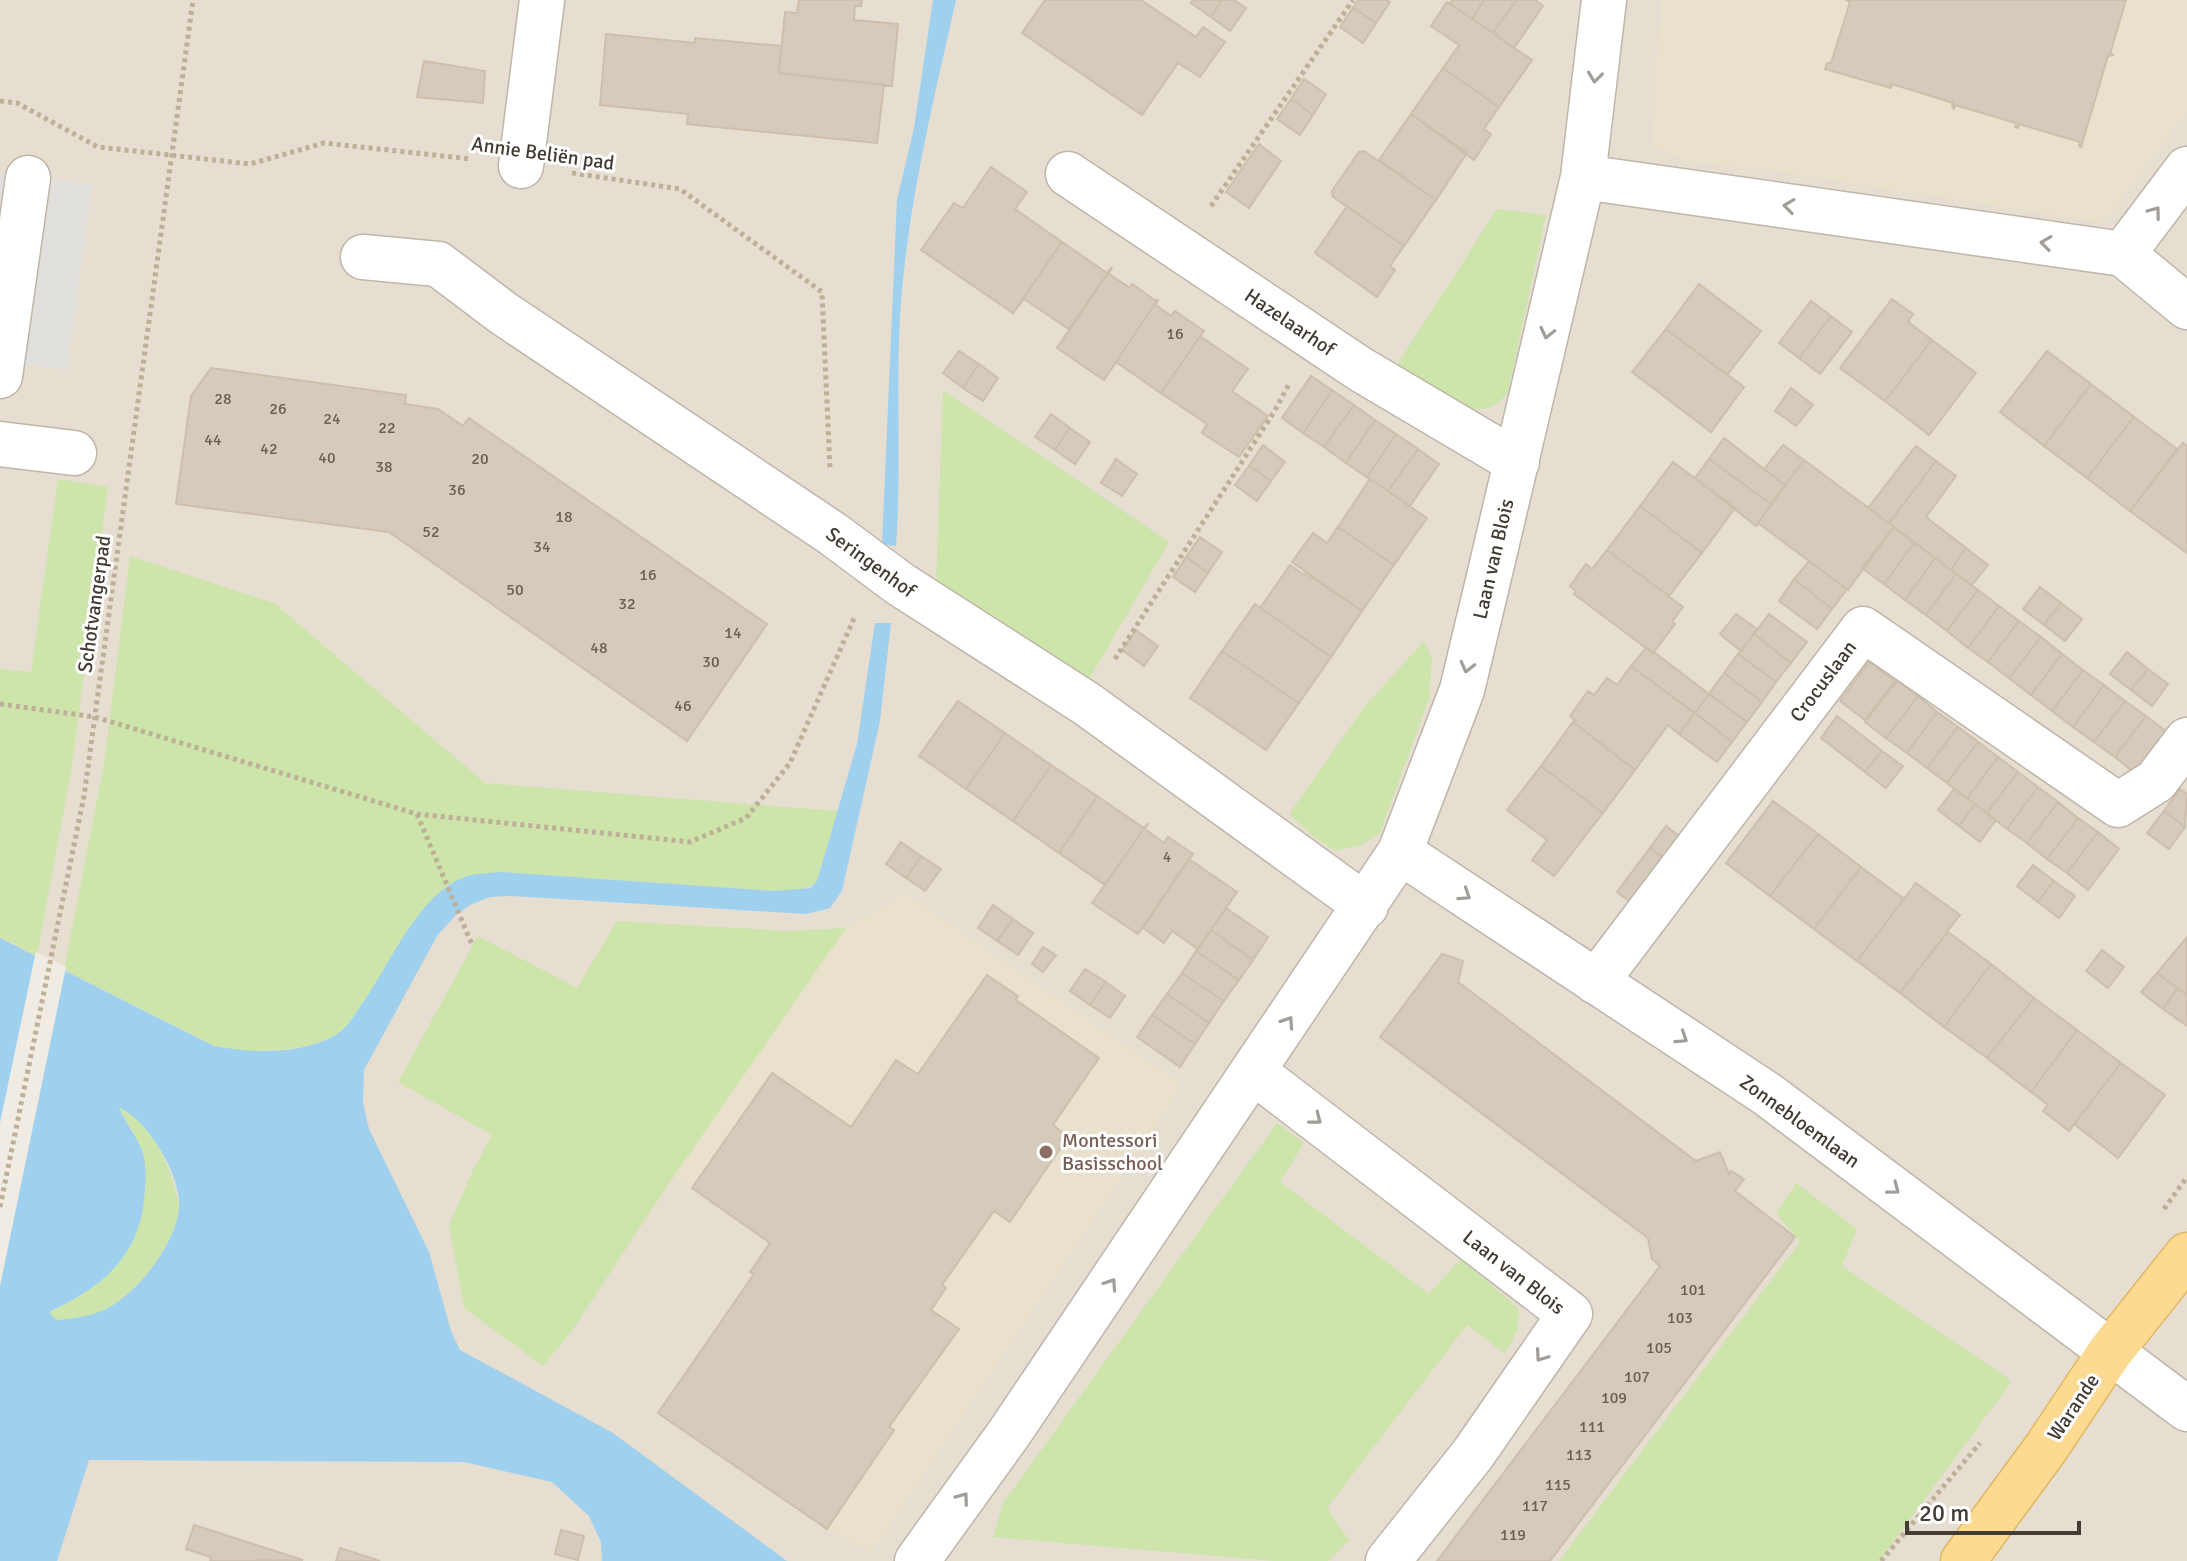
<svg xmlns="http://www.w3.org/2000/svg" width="2187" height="1561" font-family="Signika,sans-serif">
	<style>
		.residential { fill: #e5ded1 }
		.education { fill: #eae1cd }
		.green { fill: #cde5ab }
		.parking { fill: #e1dfdb }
		.water { fill: #9fd1ee; fill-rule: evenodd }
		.pier { fill: #f1ece3 }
		.building { fill: #d5cabb; stroke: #cdbfac; stroke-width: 2 }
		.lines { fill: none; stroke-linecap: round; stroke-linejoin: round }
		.minor-casing { stroke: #bfb6a9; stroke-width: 47 }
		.major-casing { stroke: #e1b661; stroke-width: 47 }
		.path { stroke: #beaf97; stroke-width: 5; stroke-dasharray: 4 4; stroke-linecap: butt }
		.minor { stroke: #fff; stroke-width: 44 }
		.major { stroke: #fcda91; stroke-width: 44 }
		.oneway { stroke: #a19e99 }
		.education-dot { fill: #8d6e63; stroke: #fff; stroke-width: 3 }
		.labels { text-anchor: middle; stroke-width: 6; stroke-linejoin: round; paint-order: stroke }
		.number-label { font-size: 16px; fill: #686055 }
		.street-label { font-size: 20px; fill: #433c33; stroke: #fff }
		.education-label { font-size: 20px; fill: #785e54; stroke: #fff; text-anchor: start }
	</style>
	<rect width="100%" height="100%" fill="#f1ece3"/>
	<path class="residential" d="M0,0H2187V1561H0Z"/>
	<path class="education" d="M1661,0H2187V112L2104,223L1769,170L1689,162L1652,146Z
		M902,891L1183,1085L872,1553L827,1529L658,1413L775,1243L674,1176L846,928L892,902Z"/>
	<path class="green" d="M1497,209L1546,215L1508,392C1477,436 1428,386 1397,365Z
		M943,390L1169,542L1087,683L936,583Z
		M58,479L108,487L72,766L37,956L0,937V669L31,672Z
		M130,556L274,603L485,783L838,811L817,881C806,892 790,890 774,891L502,872L372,990L346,1027L335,1036L303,1048L248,1052L214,1046L64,970L104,764Z
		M1424,641L1432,658L1429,699L1380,833L1359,846L1335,851L1313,836L1289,814L1365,706Z
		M617,921L789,931L846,928L674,1176L571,1332L543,1366L464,1308L449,1225L473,1170L492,1135L398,1082L478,936L577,988Z
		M118,1106C150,1124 166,1154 175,1190C177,1195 179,1202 179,1208C176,1245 133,1299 99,1312C85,1318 70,1319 56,1320L49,1313C100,1288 138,1259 144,1199C146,1184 147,1164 141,1150C136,1135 125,1120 118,1106Z
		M1277,1123L1304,1143L1280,1182L1429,1294L1461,1259L1519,1309L1517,1331L1505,1354L1467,1325L1327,1508L1349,1540L1328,1561H1275L993,1537L1003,1503Z
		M1796,1183L1857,1229L1842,1266L2012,1381L1879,1561H1559L1800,1242L1776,1213Z"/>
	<path class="parking" d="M0,173L92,185L67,370L0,361Z"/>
	<path class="water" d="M933,0H956C931,112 903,223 899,338C897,408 901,477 896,546L882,544L897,200L914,128Z
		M875,623H891L880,721L842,891L830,908L807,914L512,896L490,897L470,905L455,916L437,936L364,1070L363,1103L369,1129L429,1252L451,1331L460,1350L613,1433L787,1561H602L601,1542L589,1516L552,1482L464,1462L89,1460L57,1561H0V938L214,1046C253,1053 298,1055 334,1036C347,1029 354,1015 362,1004C391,964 420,888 471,875C481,873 492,873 502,872L774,891L810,888L817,881L857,744ZM119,1107C138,1118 150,1132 161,1151C170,1165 181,1191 179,1209C175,1246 134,1299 99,1312C85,1317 71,1319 56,1320L49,1312C100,1288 138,1259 144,1200C146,1185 147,1165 142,1150C136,1135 124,1121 119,1107Z"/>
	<path class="pier" d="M36,951L66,967L0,1286V1123Z"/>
	<path class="building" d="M799,0H862L861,6H855L854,20L898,24L892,86L779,73L785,12L797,13Z
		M1045,0H1141L1196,37L1203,27L1225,42L1200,77L1178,63L1142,115L1022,33Z
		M1193,0H1222L1211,17L1191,3Z
		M1222,0H1234L1246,8L1230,31L1211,17Z
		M1358,0H1387L1390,2L1376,23L1353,8Z
		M1453,0H1484L1472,19L1450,3Z
		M1484,0H1516L1493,33L1472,19Z
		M1516,0H1535L1543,6L1514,48L1493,33Z
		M1846,0H1845H2126L2110,54L2114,55L2108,56L2081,147L2079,146L2080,142L2019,124L2018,128L2015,127L2016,123L1955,105L1954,109L1952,107L1953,103L1892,84L1891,88L1825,69L1827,63H1831L1850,2Z
		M1447,2L1532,60L1499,107L1443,68L1459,45L1431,26Z
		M1353,8L1376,23L1363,43L1340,27Z
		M606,34L695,43V38L781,46L779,73L884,85L877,143L687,124L688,114L600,105Z
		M424,61L485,71L483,103L417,97Z
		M1443,68L1499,107L1484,129L1491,134L1474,160L1411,114Z
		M1304,79L1326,94L1313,115L1291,99Z
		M1291,99L1313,115L1300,135L1277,119Z
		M1411,114L1467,153L1436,200L1379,160Z
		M1259,144L1281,161L1249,208L1226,192Z
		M1364,151L1436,200L1404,246L1333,197L1332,191L1359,152Z
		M991,167L1027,192L1015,209L1062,242L1013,313L921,250L954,203L963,208Z
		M1347,206L1404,246L1390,266L1395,270L1377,297L1315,253Z
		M1062,242L1107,273L1112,267L1069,329L1024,299L1013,313Z
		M1112,267L1109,274L1130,288L1132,284L1156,301L1158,299L1104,380L1057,348Z
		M1699,284L1761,331L1727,375L1666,329Z
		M1158,299L1156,305L1171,316L1175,311L1204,331L1161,393L1116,362Z
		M1892,299L1913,314L1908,322L1932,340L1885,401L1840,368Z
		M1811,301L1831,316L1799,358L1779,343Z
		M1831,316L1852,332L1820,374L1799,358Z
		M1666,329L1744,387L1711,432L1632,372Z
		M1200,336L1248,369L1232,391L1268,416L1239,457L1202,433L1207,424L1161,393Z
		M1932,340L1976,373L1929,435L1885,401Z
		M959,351L979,364L963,388L943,373Z
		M2047,351L2091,384L2044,446L2000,412Z
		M979,364L998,378L983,401L963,388Z
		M211,368L406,395L405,404L438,409L463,426L469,418L767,624L687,741L389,532L176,504L191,396Z
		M1311,376L1332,390L1303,433L1282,418Z
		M2091,384L2134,417L2087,478L2044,446Z
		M1791,388L1813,405L1796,426L1775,411Z
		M1332,390L1354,405L1324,447L1303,433Z
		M1354,405L1375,420L1346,463L1324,447Z
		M1051,414L1070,428L1055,450L1035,437Z
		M2134,417L2177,449L2130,511L2087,478Z
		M1375,420L1396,434L1367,477L1346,463Z
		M1070,428L1090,442L1075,464L1055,450Z
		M1396,434L1418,449L1388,491L1367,477Z
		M1724,438L1785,485L1771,504L1709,459Z
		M2183,443L2187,446V553L2130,511Z
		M1263,445L1285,462L1271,481L1249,466Z
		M1783,445L1804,460L1785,485L1764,469Z
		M1916,446L1936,461L1889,523L1868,508Z
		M1418,449L1439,464L1410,506L1388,491Z
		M1116,459L1137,474L1122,496L1101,483Z
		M1709,459L1771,504L1756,526L1695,478Z
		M1804,460L1894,527L1848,590L1758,523Z
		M1936,461L1956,476L1926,517L1966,548L1951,570L1889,523Z
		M1673,462L1735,508L1702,553L1640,506Z
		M1249,466L1271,481L1257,501L1235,485Z
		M1370,479L1427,518L1394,565L1338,527Z
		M1640,506L1702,553L1669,596L1607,550Z
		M1338,527L1394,565L1362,611L1292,562L1313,533L1327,543Z
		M1894,527L1914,543L1884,584L1862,568Z
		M1200,537L1222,552L1208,573L1186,557Z
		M1914,543L1935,558L1905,600L1884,584Z
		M1966,548L1988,565L1972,585L1951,570Z
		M1607,550L1683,607L1672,622L1675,624L1653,653L1574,594L1576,591L1570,586L1586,564L1592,569Z
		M1186,557L1208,573L1195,592L1173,577Z
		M1935,558L1956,574L1926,615L1905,600Z
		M1809,561L1847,589L1832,609L1794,579Z
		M1290,565L1304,575L1306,573L1362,611L1331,657L1260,608Z
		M1956,574L1978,590L1947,631L1926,615Z
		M1794,579L1832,609L1817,629L1779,601Z
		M2040,587L2061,603L2044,625L2023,609Z
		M1978,590L1999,606L1968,648L1947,631Z
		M2061,603L2082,619L2065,641L2044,625Z
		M1255,604L1331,657L1299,703L1222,651Z
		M1999,606L2019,621L1988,662L1968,648Z
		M1736,614L1757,629L1741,651L1720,634Z
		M1769,614L1807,642L1791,663L1754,634Z
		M2019,621L2041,637L2009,678L1988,662Z
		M1136,630L1158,646L1144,666L1122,650Z
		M1754,634L1791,663L1776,682L1738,654Z
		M2041,637L2062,654L2031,695L2009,678Z
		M1646,648L1654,652L1709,694L1695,713L1631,666Z
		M1222,651L1299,703L1266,750L1190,698Z
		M2127,652L2148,669L2131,690L2110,674Z
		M1738,654L1776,682L1762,702L1724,673Z
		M2062,654L2083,670L2052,711L2031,695Z
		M1869,662L1895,681L1865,720L1840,701Z
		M1631,666L1694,713L1679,734L1668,725L1635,770L1573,722L1575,720L1570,716L1588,691L1594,695L1607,678L1617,685Z
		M2148,669L2168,684L2152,706L2131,690Z
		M2083,670L2104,685L2073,727L2052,711Z
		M1724,673L1762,702L1747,722L1709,694Z
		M1897,681L1918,696L1886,738L1865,722Z
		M2104,685L2125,701L2094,742L2073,727Z
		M1709,694L1747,722L1732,742L1695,713Z
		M1918,696L1937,712L1907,753L1886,738Z
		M958,701L1005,733L966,789L919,756Z
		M2125,701L2146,716L2115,757L2094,742Z
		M1937,712L1958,727L1927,768L1907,753Z
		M1695,713L1732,742L1717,762L1679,734Z
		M1837,716L1882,751L1865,772L1821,738Z
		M2146,716L2168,733L2137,775L2115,757Z
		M1573,722L1635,770L1603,813L1541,766Z
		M1958,727L1978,742L1947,783L1927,768Z
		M1005,733L1051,765L1013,821L966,789Z
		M1978,742L1998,757L1967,798L1947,783Z
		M1882,751L1903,766L1886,788L1865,772Z
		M1998,757L2018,772L1987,813L1967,798Z
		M1051,765L1097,796L1059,853L1013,821Z
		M1541,766L1603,813L1554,876L1532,860L1547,840L1507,810Z
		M2018,772L2038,787L2007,829L1987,813Z
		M2038,787L2058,802L2027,843L2007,829Z
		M1954,789L1975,804L1959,826L1938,810Z
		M2180,789L2187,794L2185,827L2164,811Z
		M1097,796L1144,828L1105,885L1059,853Z
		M1773,801L1818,834L1770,896L1726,863Z
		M2058,802L2078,818L2047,859L2027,843Z
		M1975,804L1996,820L1980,842L1959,826Z
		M2164,811L2185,827L2169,849L2147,833Z
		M2078,818L2098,832L2067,873L2047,859Z
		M1148,823L1145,829L1164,843L1168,837L1193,854L1138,934L1092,903Z
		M1666,826L1688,843L1672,864L1650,848Z
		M2098,832L2119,849L2088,890L2067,873Z
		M1818,834L1861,867L1814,929L1770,896Z
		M901,842L921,856L906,878L886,864Z
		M1650,848L1672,864L1638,908L1617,892Z
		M921,856L941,869L925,891L906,878Z
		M1189,859L1237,892L1198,949L1172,931L1164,943L1143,928Z
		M2033,865L2054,881L2038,902L2017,886Z
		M1861,867L1904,899L1857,961L1814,929Z
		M2054,881L2075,896L2059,918L2038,902Z
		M1916,883L1960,915L1900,993L1857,961Z
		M993,905L1013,919L997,941L978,928Z
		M1226,908L1268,937L1253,960L1211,930Z
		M1013,919L1033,933L1018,955L997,941Z
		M1211,930L1253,960L1239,980L1196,951Z
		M1948,932L1991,964L1944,1027L1900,993Z
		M2187,937V995L2157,973Z
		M1043,947L1056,955L1043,972L1032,964Z
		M2102,950L2124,967L2108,988L2086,971Z
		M1196,951L1239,980L1224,1001L1182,973Z
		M1442,954L1463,961L1458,982L1696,1161L1720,1152L1729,1174L1731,1171L1744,1179L1735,1191L1795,1237L1550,1561H1437L1660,1266L1652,1259L1648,1238L1380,1037Z
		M1991,964L2034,998L1987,1058L1944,1027Z
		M1085,969L1106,982L1090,1005L1070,991Z
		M1182,973L1224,1001L1209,1023L1167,994Z
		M2157,973L2178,988L2163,1009L2141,992Z
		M987,975L1018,996L1016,1000L1099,1058L1053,1125L1068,1137L1010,1222L994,1211L942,1285L946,1288L931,1310L959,1329L889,1427L894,1430L827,1529L658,1413L754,1274L750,1272L770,1243L692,1188L772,1073L851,1127L896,1060L918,1074Z
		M1106,982L1125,996L1110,1018L1090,1005Z
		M2178,988L2187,995V1026L2163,1009Z
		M1167,994L1209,1023L1195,1044L1152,1015Z
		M2034,998L2077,1030L2031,1092L1987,1058Z
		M1152,1015L1195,1044L1180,1067L1137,1037Z
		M2077,1030L2121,1063L2069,1131L2043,1111L2048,1105L2031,1092Z
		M2121,1063L2165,1095L2118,1158L2074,1124Z
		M194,1525L303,1560L210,1561L211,1557L186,1549Z
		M561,1530L584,1536L578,1560L555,1554Z
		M340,1548L380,1561H336Z"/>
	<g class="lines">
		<g class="minor-casing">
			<path id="minor" d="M521,166L542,0
				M1068,174L1360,369L1517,462
				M1583,177L2123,254L2187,307
				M2123,254L2187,169
				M363,257L438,264L503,313L833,534L900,584L1087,704L1366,906
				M0,376L28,178
				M0,444L74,453
				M1400,852L1767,1094L2187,1409
				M1596,982L1863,629L2118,805L2156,781L2187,740
				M1254,1072L1570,1314L1473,1454L1388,1561
				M917,1561L1010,1432L1400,852L1462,690L1493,560L1583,177L1604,0"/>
		</g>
		<g class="major-casing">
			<path id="major" d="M1963,1561L2046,1448L2110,1352L2187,1255"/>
		</g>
		<path class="path" d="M0,101L17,103L98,147L250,164L324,143L471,159
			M572,173L680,189L822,292L830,469
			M1211,206L1353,0
			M1115,659L1274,412L1289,384
			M0,704L95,717L417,814L690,842L746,818L790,763L855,616
			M417,814L473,947
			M0,1207L84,796L193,0
			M2164,1209L2187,1177
			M1881,1561L1980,1443"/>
		<use href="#minor" class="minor"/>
		<use href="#major" class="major"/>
	</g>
	<defs><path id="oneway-chevron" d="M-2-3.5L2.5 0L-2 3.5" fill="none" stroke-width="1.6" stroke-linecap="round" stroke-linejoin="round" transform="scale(2)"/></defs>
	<g class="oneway">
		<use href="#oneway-chevron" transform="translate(1595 77) rotate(97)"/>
		<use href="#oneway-chevron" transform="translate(1789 206) rotate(-172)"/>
		<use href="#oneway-chevron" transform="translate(2155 212) rotate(-53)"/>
		<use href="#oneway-chevron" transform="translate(2046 243) rotate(-172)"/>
		<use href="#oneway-chevron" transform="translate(1547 333) rotate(103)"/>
		<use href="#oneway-chevron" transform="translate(1467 667) rotate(104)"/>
		<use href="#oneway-chevron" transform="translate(1465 895) rotate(33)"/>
		<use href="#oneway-chevron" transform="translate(1288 1022) rotate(-56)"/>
		<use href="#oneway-chevron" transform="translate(1682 1038) rotate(33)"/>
		<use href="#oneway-chevron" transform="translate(1316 1119) rotate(38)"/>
		<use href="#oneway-chevron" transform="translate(1894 1189) rotate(37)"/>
		<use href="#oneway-chevron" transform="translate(1111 1284) rotate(-56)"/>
		<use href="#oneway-chevron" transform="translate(1541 1356) rotate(125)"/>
		<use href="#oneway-chevron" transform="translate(963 1498) rotate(-54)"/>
	</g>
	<circle class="education-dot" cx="1046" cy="1152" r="8"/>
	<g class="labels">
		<g class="number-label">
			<text x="1175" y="339">16</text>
			<text x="223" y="404">28</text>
			<text x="278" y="414">26</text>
			<text x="332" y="424">24</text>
			<text x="387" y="433">22</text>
			<text x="213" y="445">44</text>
			<text x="269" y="454">42</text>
			<text x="327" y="463">40</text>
			<text x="480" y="464">20</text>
			<text x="384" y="472">38</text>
			<text x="457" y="495">36</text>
			<text x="564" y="522">18</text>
			<text x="431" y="537">52</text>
			<text x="542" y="552">34</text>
			<text x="648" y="580">16</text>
			<text x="515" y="595">50</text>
			<text x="627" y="609">32</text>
			<text x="733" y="638">14</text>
			<text x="599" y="653">48</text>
			<text x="711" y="667">30</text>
			<text x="683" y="711">46</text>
			<text x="1167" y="862">4</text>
			<text x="1693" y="1295">101</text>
			<text x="1680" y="1323">103</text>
			<text x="1659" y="1353">105</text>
			<text x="1637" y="1382">107</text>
			<text x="1614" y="1403">109</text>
			<text x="1592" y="1432">111</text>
			<text x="1579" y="1460">113</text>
			<text x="1558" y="1490">115</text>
			<text x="1535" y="1511">117</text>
			<text x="1513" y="1540">119</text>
		</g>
		<g class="street-label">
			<text transform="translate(543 153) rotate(8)" y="7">Annie Beliën pad</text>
			<text transform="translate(1290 322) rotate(34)" y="7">Hazelaarhof</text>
			<text transform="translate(1493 559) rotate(-77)" y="7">Laan van Blois</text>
			<text transform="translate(871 562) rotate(36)" y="7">Seringenhof</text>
			<text transform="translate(94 604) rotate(-82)" y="7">Schotvangerpad</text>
			<text transform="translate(1823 681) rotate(-53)" y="7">Crocuslaan</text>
			<text transform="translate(1800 1121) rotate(36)" y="7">Zonnebloemlaan</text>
			<text transform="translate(1514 1272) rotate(38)" y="7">Laan van Blois</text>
			<text transform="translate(2073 1407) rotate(-56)" y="7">Warande</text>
		</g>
		<g class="education-label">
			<text x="1062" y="1147">Montessori<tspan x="1062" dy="23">Basisschool</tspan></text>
		</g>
	</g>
	<path d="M1907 1521v12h172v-12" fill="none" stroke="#433c33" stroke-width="4"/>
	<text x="1919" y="1521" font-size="24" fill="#433c33" stroke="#ffffff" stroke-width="6" paint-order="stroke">20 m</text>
</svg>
